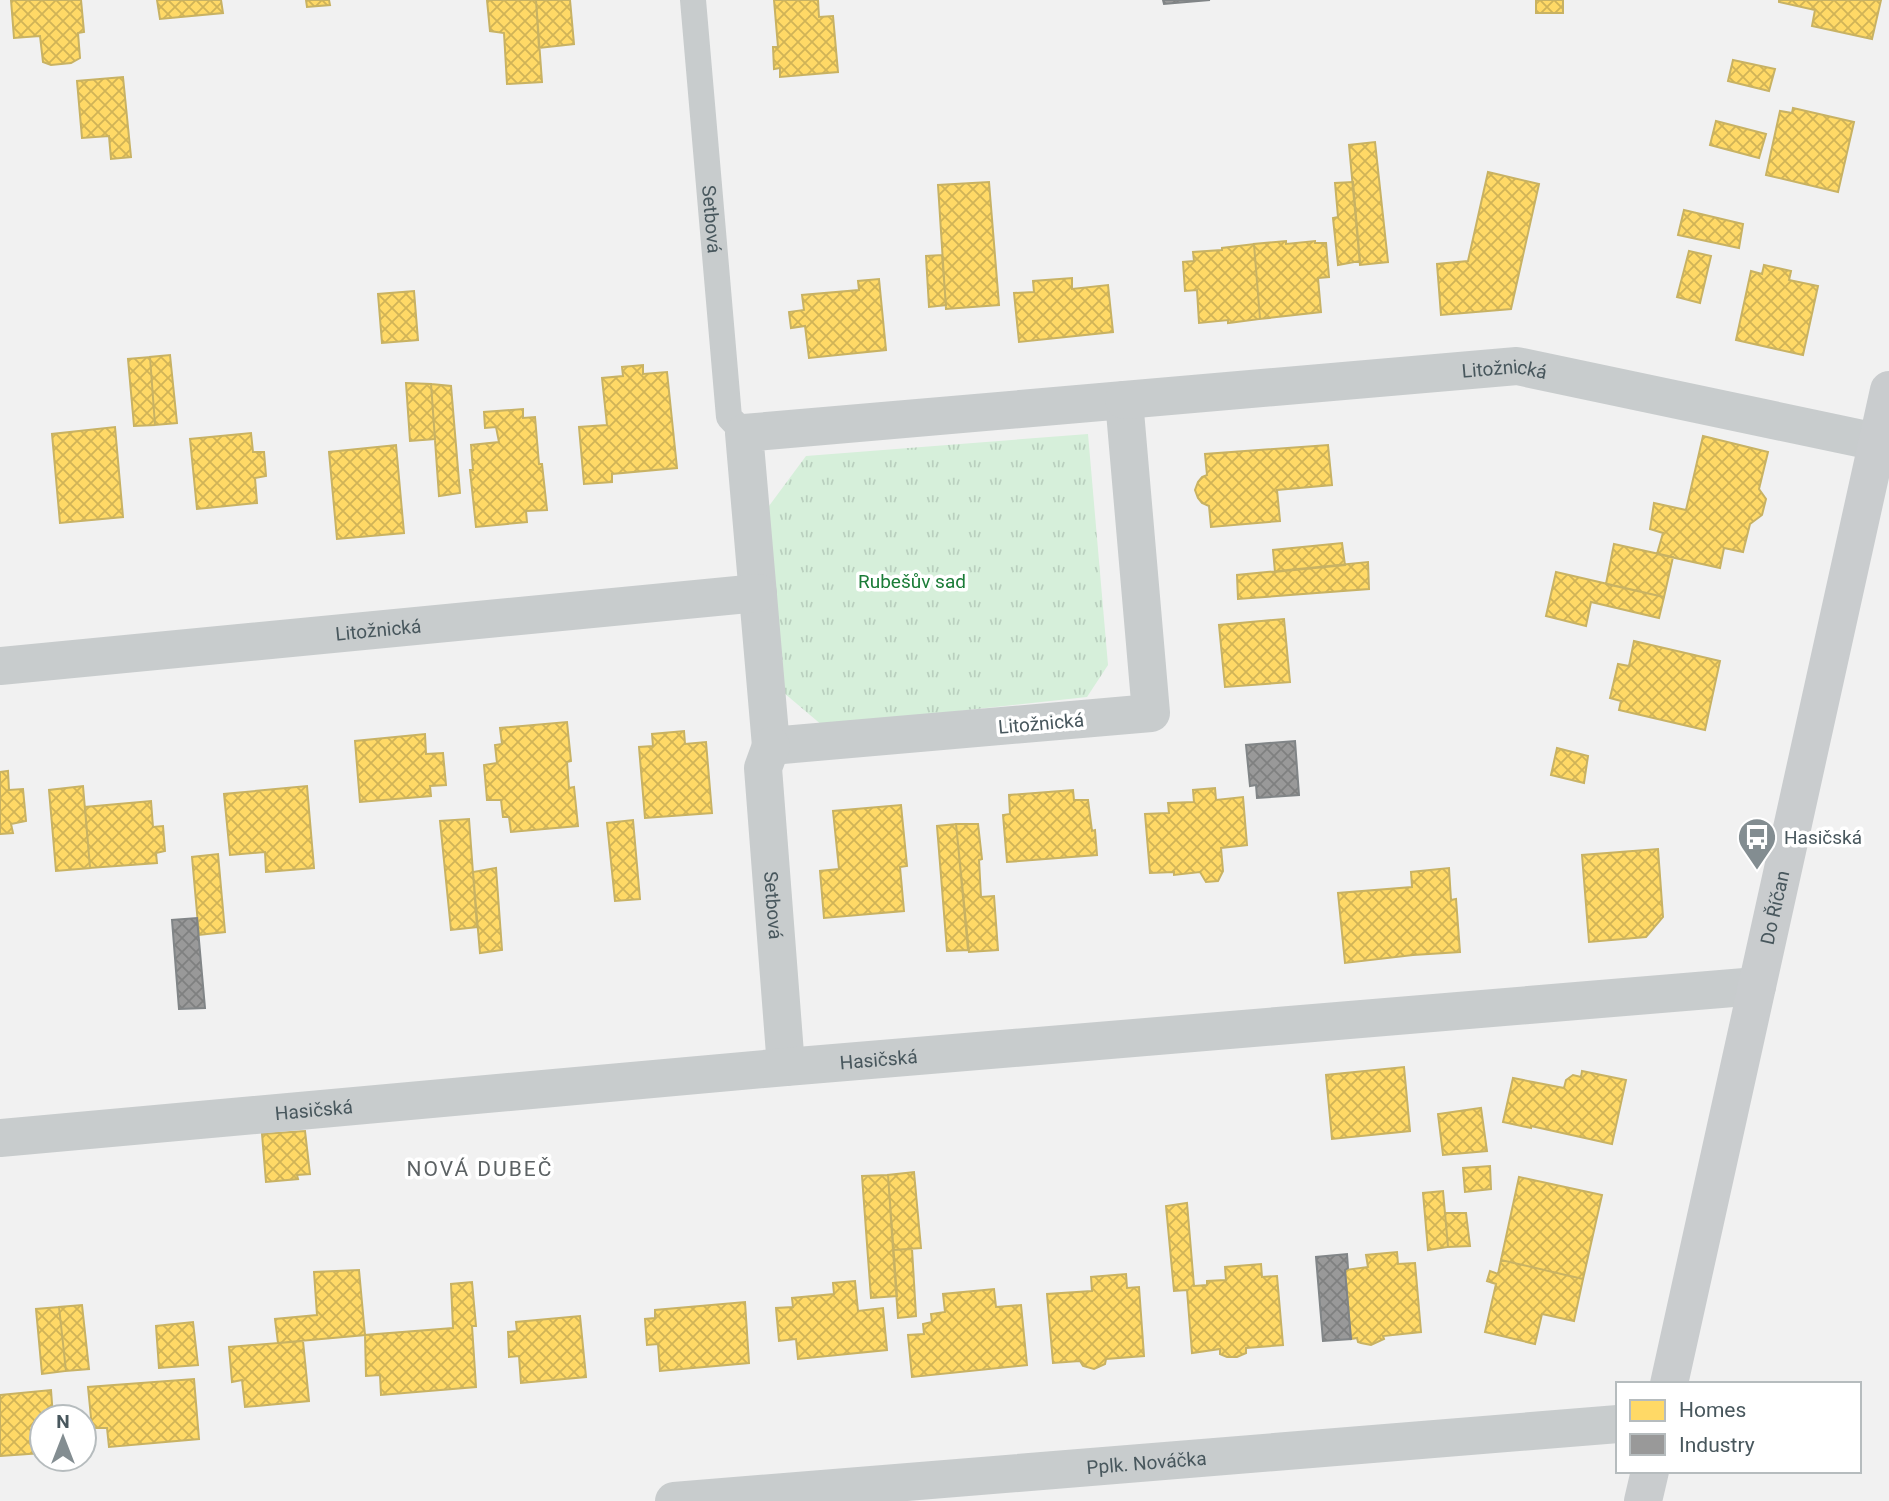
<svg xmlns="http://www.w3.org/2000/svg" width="1889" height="1501" font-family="Roboto,sans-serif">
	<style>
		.park { fill: url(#park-tufts) }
		.homes { fill: url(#homes-cross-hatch); stroke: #c8b263; stroke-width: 2 }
		.industry { fill: url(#industry-cross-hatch); stroke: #818587; stroke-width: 2 }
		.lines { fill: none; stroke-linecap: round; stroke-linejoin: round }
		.lane { stroke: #c8cccd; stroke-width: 26 }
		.street { stroke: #c8cccd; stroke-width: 38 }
		.secondary { stroke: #c9ccce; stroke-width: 38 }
		.labels { text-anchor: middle; stroke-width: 7; stroke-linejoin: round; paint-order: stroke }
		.street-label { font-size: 19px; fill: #48575d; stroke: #fff }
		.park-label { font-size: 19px; fill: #1b7c37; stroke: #fff }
		.poi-label { font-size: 19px; fill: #48575d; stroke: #fff; text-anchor: start }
		.neighbourhood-label { font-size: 21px; letter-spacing: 2px; fill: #5c6264; stroke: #fff }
	</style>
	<defs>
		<pattern id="park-tufts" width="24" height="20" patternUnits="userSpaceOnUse" patternTransform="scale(1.75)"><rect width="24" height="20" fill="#d6efda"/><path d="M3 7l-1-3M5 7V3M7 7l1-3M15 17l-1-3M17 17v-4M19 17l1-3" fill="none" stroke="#b9cfbe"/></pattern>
		<pattern id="homes-cross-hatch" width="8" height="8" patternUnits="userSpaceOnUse" patternTransform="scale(1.75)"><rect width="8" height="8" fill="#ffd966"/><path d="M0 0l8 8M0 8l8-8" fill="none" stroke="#d0b357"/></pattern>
		<pattern id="industry-cross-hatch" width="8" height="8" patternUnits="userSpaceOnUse" patternTransform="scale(1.75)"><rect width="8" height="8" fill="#999"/><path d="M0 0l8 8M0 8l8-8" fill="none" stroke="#7f8080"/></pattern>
	</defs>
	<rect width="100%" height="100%" fill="#f1f1f1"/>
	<path class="park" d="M1088,434L1108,665L1087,697L823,726L777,687L766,510L806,456Z"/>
	<path class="homes" d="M11,0H81L84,32L78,33L80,58L71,63L51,65L43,62L40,36L14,38Z
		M157,0H221L223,13L160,19Z
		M306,0H329L330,5L307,7Z
		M487,0H536L542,82L507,84L504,33L490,31Z
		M536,0H570L574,44L539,48Z
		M774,0H818L819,17L833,16L838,72L780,77V68L774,69L773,47H778Z
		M1536,0H1563V13H1536Z
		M1779,0H1881L1872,39L1812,26L1815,10L1779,2Z
		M1733,60L1775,69L1769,91L1728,81Z
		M123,77L131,157L111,159L109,136L82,138L77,81Z
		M1793,108L1854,122L1838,192L1766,175L1780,111L1792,113Z
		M1716,121L1766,134L1759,158L1710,145Z
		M1375,142L1388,262L1360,265L1349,145Z
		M1488,172L1539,184L1511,309L1441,315L1437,264L1468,261Z
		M989,182L999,305L946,309L938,185Z
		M1353,182L1360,261L1338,265L1333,218L1338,217L1335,183Z
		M1684,210L1743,224L1739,248L1678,235Z
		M1286,241V244L1315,241V243H1326L1329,277L1318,278L1321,312L1260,319L1254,244Z
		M1254,244L1260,319L1228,323V320L1199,323L1197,290L1185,291L1183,262L1194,261L1193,252L1222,250V248Z
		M1689,251L1711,256L1700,303L1677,297Z
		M942,255L946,305L929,307L926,256Z
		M1764,265L1791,271L1789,280L1818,286L1803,355L1736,340L1751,271L1762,274Z
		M1072,278V289L1108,285L1113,332L1019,342L1014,293L1034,292L1033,281Z
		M879,279L886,350L809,358L805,326L791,328L789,312L804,310L802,295L859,290L858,281Z
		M414,291L418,340L382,343L378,294Z
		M170,355L177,423L155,425L150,357Z
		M150,357L155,425L134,426L128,359Z
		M643,365V374L667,372L677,468L612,474V482L584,484L579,427L607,425L602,378L623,376L622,367Z
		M406,383L431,384L435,439L410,441Z
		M431,384L451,386L460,493L439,496Z
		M523,409V418L535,417L539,464H542L547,510L526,511L527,522L476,527L470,470H473L471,445L499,442L496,427L485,428L484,412Z
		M115,427L123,517L60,523L52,434Z
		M251,433L253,452H264L266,476L255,478L257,503L197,509L190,439Z
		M1703,436L1768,452L1759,489L1766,499L1762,515L1750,524L1743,552L1724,548L1720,568L1657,554L1663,533L1650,529L1654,503L1686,510Z
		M396,445L404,533L337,539L329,452Z
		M1328,445L1332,485L1277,490L1280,521L1211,527L1209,506L1202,503L1198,498L1195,490L1198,482L1202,477L1207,475L1205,454Z
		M1342,543L1345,565L1275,572L1273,550Z
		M1614,544L1673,557L1664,597L1606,584Z
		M1368,562L1369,589L1238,599L1237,575Z
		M1556,572L1664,597L1659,618L1591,602L1586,626L1546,616Z
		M1284,619L1290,682L1225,687L1219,625Z
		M1634,641L1720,661L1705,730L1619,710L1621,701L1610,698L1618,664L1629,666Z
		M567,722L571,761L567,762L569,788L574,787L578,826L511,832L509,817H503L501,800H487L484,765L497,763L495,745L502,744L500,728Z
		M684,731L685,744L706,742L712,813L645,818L639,747L653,746L652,734Z
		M425,734L426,754L443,753L446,785L430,786L431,796L360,802L355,741Z
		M1557,748L1588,756L1584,783L1551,775Z
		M8,771L9,790L23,789L26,821L11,824L13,833L0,834V772Z
		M83,786L90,868L56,871L49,790Z
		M307,786L314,868L266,872L265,852L230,855L224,794Z
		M1215,788L1216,800L1243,797L1247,845L1221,848L1223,871L1218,881L1206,882L1200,872L1174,875V872L1150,873L1145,814L1169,813L1168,803L1194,802L1193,790Z
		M1073,790L1074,800H1088L1092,831L1095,830L1097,855L1007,862L1003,815L1010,814L1009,795Z
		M151,801L153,827L163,826L165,851L156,853L157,863L90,868L85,807Z
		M901,805L907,866L900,867L904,911L824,918L820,871L839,869L833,811Z
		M469,819L477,927L451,930L440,821Z
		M633,820L640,899L615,901L607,823Z
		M956,824H978L982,859L979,860L981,897L994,896L998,950L969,952Z
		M956,824L968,950L947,951L937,826Z
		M1658,849L1663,917L1646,937L1589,942L1582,855Z
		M218,854L225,932L199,935L192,857Z
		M496,868L502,950L480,953L473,872Z
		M1449,868L1451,900L1456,899L1460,952L1413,955L1345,963L1338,893L1412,887L1411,872Z
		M1404,1067L1410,1131L1332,1139L1326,1075Z
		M1582,1071L1626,1080L1612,1144L1531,1126V1128L1503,1122L1513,1078L1564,1088L1566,1080L1573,1075L1581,1077Z
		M1481,1108L1487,1151L1443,1155L1438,1114Z
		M305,1131L310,1174L297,1175L298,1179L266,1182L262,1134Z
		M1490,1166L1491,1189L1465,1192L1463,1168Z
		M914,1172L921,1248L893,1250L888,1175Z
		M888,1175L897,1296L871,1298L862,1176Z
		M1519,1177L1602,1195L1583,1279L1501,1260Z
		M1443,1191L1448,1247L1428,1250L1423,1193Z
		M1187,1203L1194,1286L1207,1285V1281L1226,1280L1225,1267L1261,1264L1262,1277L1277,1276L1283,1345L1246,1348V1353L1237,1357H1227L1220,1354V1349L1192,1353L1187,1290L1174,1291L1166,1206Z
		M1445,1213H1466L1470,1246L1448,1247Z
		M912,1249L916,1316L898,1318L893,1250Z
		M1397,1252L1398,1264L1415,1263L1421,1332L1383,1336L1384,1339L1371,1345L1361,1343L1358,1342L1357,1338L1351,1339L1345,1270L1368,1267L1366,1255Z
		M1501,1260L1583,1279L1574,1321L1542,1314L1535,1344L1485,1332L1496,1284L1487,1281L1490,1271L1498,1274Z
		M359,1270L365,1335L278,1343L275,1319L317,1315L314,1272Z
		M1126,1274L1127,1288L1139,1287L1144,1356L1106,1359L1105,1364L1094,1369L1083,1366L1080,1361L1053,1363L1047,1294L1092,1291L1091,1277Z
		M855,1281L858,1311L883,1308L887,1350L798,1359L796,1339L779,1341L776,1308L793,1307L792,1298L834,1294L833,1283Z
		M472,1282L476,1326H472L476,1387L381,1395L380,1375L366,1376L365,1335L453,1328L451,1284Z
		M994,1289L996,1307L1021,1305L1027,1365L912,1377L908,1335L924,1334L923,1324L932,1322L931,1314L945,1312L943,1294Z
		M745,1302L749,1363L660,1371L658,1344L647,1345L645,1319L655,1318V1310Z
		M82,1305L89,1369L66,1371L59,1307Z
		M59,1307L66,1371L42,1374L36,1309Z
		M580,1316L586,1377L521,1383L519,1356L509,1357L508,1332L517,1331L516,1322Z
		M193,1322L198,1365L159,1368L156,1326Z
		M303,1341L309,1401L245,1407L242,1380L232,1382L229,1347Z
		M194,1379L199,1439L109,1447L107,1428H92L88,1387Z
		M51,1390L53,1417H42V1453L0,1456V1395Z"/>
	<path class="industry" d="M1163,0H1210L1164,4Z
		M1295,741L1299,795L1257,798L1256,785L1250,786L1246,745Z
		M197,918L205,1008L179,1009L172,920Z
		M1347,1254L1348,1268L1345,1270L1351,1339L1323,1341L1316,1257Z"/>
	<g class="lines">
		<path class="lane" id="s1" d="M693,0L729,417L744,433"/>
		<g class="street">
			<path d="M1124,400L1151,713L771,746L744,433Z"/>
			<path id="s2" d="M1124,400L1517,366L1877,442"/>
			<path id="s3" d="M0,666L758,593"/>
			<path id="s4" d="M771,746L763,768L786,1067"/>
			<path id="s5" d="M0,1138L786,1067L1757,986"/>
			<path id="s6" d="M674,1501L1618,1424"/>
		</g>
		<g class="secondary">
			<path id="s7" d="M1669,1384L1889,390"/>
			<path d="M1643,1501L1650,1471"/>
		</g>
	</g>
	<defs>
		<g id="bus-pin" transform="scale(2.0125)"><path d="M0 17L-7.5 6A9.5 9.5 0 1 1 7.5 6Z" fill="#838d91" stroke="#fff"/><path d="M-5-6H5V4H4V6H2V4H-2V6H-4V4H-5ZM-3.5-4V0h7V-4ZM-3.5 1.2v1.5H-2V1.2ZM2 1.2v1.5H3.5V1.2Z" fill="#fff"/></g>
	</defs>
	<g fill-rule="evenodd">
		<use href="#bus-pin" x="1757" y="837"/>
	</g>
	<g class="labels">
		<g class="street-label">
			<text dy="7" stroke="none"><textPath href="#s1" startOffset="220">Setbová</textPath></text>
			<text dy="7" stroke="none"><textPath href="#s2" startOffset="382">Litožnická</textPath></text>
			<text dy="7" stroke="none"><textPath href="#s3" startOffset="380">Litožnická</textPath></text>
			<text transform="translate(1041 723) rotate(-5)" y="7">Litožnická</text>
			<text dy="7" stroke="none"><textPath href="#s4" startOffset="161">Setbová</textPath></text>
			<text dy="7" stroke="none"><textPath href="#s7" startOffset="488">Do Říčan</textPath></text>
			<text dy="7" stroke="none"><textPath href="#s5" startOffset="882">Hasičská</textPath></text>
			<text dy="7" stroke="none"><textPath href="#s5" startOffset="315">Hasičská</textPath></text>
			<text dy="7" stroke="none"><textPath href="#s6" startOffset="474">Pplk. Nováčka</textPath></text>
		</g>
		<g class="park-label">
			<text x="912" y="588">Rubešův sad</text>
		</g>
		<g class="poi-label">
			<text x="1784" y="844">Hasičská</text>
		</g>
		<g class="neighbourhood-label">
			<text x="480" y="1176">NOVÁ DUBEČ</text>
		</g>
	</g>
	<rect x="1616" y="1382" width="245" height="91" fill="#ffffff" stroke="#b6bcbe" stroke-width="2"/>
	<rect x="1630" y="1400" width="35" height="21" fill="#ffd966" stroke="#b6bcbe" stroke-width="2"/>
	<text x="1679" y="1417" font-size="21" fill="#48575d">Homes</text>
	<rect x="1630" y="1434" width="35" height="21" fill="#999999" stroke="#b6bcbe" stroke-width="2"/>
	<text x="1679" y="1452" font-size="21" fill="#48575d">Industry</text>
	<g transform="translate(63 1438)"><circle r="33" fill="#ffffff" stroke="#b6bcbe" stroke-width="2"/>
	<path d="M0-5L12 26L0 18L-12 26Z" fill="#838d91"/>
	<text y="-10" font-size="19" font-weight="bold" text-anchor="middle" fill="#48575d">N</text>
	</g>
</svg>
